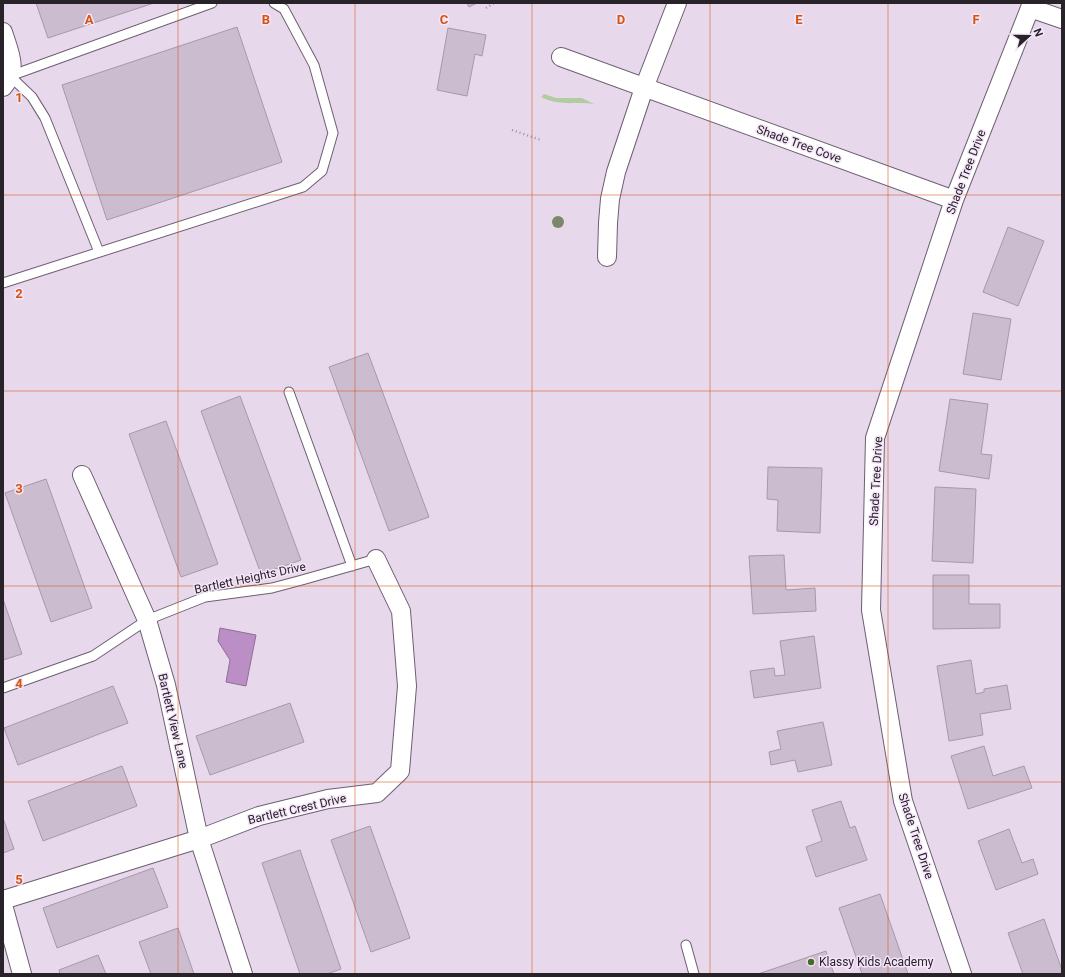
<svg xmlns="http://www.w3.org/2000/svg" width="1065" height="977" font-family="Roboto,sans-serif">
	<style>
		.green { fill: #b2cca1 }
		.water { fill: #bb8ec5; stroke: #8f6e96 }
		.building { fill: #ccbcd0; stroke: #a798ab }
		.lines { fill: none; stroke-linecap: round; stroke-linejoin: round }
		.service-casing { stroke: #6d5f71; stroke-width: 11 }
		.minor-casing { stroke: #6d5f71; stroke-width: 20 }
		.path { stroke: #9d91a0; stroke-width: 2.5; stroke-dasharray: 1 3; stroke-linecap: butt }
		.service { stroke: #fff; stroke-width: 9 }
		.minor { stroke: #fff; stroke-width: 18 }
		.tree { fill: #7c866a }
		.grid { fill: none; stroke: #d5540f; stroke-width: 1; stroke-opacity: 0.55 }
		.poi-dot { fill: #466c25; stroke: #f5e5f9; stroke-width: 1.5 }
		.labels { text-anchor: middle; stroke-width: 3; stroke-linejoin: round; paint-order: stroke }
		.street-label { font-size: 12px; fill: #282229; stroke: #f5e5f9 }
		.poi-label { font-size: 12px; fill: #282229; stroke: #f5e5f9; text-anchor: start }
		.grid-label { font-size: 13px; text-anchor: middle; font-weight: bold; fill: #d5540f; stroke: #f5e5f9; stroke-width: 3; stroke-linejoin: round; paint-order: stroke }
	</style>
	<rect width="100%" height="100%" fill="#e8d8ec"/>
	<path class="green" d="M544,94L556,98H582L594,104C574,101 561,107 541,97Z"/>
	<path class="water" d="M220,628L256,635L246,686L226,682L230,660L218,641Z"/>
	<path class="building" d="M36,3H154L48,38Z
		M467,3H477L469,7Z
		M237,27L282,162L107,220L62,85Z
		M448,28L486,35L482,56L475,54L467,96L437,90Z
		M1008,227L1044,241L1018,306L983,292Z
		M973,313L1011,319L1001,380L963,374Z
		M368,353L429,517L389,531L329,367Z
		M240,396L301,560L261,574L201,411Z
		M950,399L988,404L981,454L992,455L989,479L939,471Z
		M166,421L218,564L181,577L129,434Z
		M768,467L822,468L820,533L777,531L778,500L767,499Z
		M46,479L92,608L51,622L5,493Z
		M935,487L976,489L973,563L932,561Z
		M784,555L786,590L815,588L816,611L753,614L749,556Z
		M933,575H969V604H1000V628L933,629Z
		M3,599L22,654L3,660Z
		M814,636L821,688L754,698L750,671L774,668L775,676L785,675L780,641Z
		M971,660L976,694L984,692V689L1007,685L1011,709L980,714L983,735L949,741L937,666Z
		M113,686L128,723L18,765L4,728Z
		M290,703L304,742L210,775L196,736Z
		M823,722L832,765L798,772L795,760L771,765L769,752L781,749L777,731Z
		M984,746L993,776L1024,766L1032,788L968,809L951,756Z
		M122,766L137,806L43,841L28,801Z
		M841,801L850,828L855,826L867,860L816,877L806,847L822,841L812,810Z
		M3,818L14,849L3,853Z
		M370,826L410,938L371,952L331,840Z
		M1009,829L1022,863L1033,859L1038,874L996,890L978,841Z
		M300,850L341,969L327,974H300L262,863Z
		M153,868L168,907L57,948L43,908Z
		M880,894L908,974H862L839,908Z
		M1044,919L1062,970V974H1023L1008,933Z
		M178,928L194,974H151L139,942Z
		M826,951L834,974H758Z
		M98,955L106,974H60L59,970Z"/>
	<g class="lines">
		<g class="service-casing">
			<path id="service" d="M99,252L45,118L32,97L10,76L212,3
				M3,283L303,187L322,171L333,133L314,65L284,9L274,3
				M289,392L352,566
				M3,688L93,656L147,620L205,597L272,588L302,580L376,559
				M686,945L694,974"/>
		</g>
		<g class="minor-casing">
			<path id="minor" d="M1030,8L1062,19
				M3,32C9,52 19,69 3,87
				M561,57L954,200
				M607,257L608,223L610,199L616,172L644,88L677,3
				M82,475L147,620L166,685L199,839L243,974
				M3,900L199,839L259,816L328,799L377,793L400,771L407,686L401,611L376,559
				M3,905L22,974
				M962,974L903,801L871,610L875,438L954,200L1032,3"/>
		</g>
		<path class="path" d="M486,8L494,3
			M512,130L541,140"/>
		<use href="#service" class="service"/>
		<use href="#minor" class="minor"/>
	</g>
	<circle class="tree" cx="558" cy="222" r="6"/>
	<path class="grid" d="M178,3V974M355,3V974M532,3V974M710,3V974M888,3V974M3,195H1062M3,391H1062M3,586H1062M3,782H1062"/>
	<circle class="poi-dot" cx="811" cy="962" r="4"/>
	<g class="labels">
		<g class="street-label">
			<text transform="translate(799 144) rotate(20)" y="4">Shade Tree Cove</text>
			<text transform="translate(966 172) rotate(-69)" y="4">Shade Tree Drive</text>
			<text transform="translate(876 481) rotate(-87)" y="4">Shade Tree Drive</text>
			<text transform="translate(250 578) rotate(-12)" y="4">Bartlett Heights Drive</text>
			<text transform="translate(173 721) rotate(77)" y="4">Bartlett View Lane</text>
			<text transform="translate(297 809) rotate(-13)" y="4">Bartlett Crest Drive</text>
			<text transform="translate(916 836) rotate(72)" y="4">Shade Tree Drive</text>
		</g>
		<g class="poi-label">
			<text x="819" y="966">Klassy Kids Academy</text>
		</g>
	</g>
	<g class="grid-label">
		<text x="89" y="24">A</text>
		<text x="266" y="24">B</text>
		<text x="444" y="24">C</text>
		<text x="621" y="24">D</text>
		<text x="799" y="24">E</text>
		<text x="976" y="24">F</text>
		<text x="19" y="102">1</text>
		<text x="19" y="298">2</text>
		<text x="19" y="493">3</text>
		<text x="19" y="688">4</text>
		<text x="19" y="884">5</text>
	</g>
	<rect width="1065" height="977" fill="none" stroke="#282229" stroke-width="8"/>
	<g transform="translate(1029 36) rotate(69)" stroke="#f5e5f9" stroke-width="3" paint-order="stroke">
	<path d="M0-3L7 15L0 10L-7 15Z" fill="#282229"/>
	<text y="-6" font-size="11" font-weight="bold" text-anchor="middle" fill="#282229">N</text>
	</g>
</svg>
